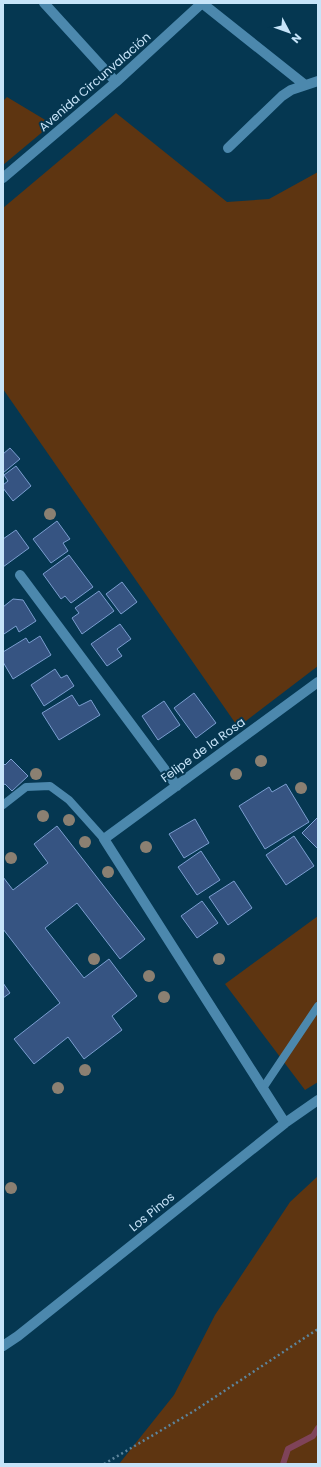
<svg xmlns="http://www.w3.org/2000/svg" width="321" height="1467" font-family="Poppins,sans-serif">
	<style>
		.green { fill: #5e3511 }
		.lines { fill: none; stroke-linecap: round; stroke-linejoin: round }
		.stream { stroke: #7f4359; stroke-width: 6 }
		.building { fill: #365482; stroke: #7b9ed0 }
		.path { stroke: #5d859d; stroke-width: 2.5; stroke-dasharray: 2 3; stroke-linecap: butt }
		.lane { stroke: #4c88ad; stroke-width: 8 }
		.street { stroke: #4c88ad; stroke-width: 10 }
		.tree { fill: #8b8072 }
		.labels { text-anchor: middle; stroke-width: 4; stroke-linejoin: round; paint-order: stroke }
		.street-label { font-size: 12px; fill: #c7e4f9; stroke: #053751 }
	</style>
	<rect width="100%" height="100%" fill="#053751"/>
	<path class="green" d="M7,97L52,124L3,165V101Z
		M116,113L227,202L269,199L318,172V666L238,727L3,389V208Z
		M318,916V1082L305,1090L225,984Z
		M318,1176V1464H119L174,1395L215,1315L290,1202Z"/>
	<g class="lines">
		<path class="stream" d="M283,1464L288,1449L313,1436L318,1428"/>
	</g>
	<path class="building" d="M10,448L20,459L3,473V454Z
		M16,466L31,486L13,501L3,488V485L8,481L4,475Z
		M57,521L70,539L63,543L68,551L51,563L33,539Z
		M16,530L29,548L3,567V539Z
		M69,555L93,587L71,603L65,596L61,599L43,574Z
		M122,582L137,602L121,614L106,594Z
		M99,591L114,611L82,634L72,618L79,613L75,608Z
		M13,599L23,600L36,621L19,632L16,626L4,634L3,632V607Z
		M120,624L131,639L117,649L122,656L107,666L91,644Z
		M40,636L51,655L13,679L3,662V652L26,638L29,643Z
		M55,669L61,678L67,675L74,686L44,706L31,685Z
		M194,693L216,723L196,738L174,708Z
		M72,695L79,706L91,700L100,715L59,740L42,713Z
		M164,701L180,725L158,740L142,716Z
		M11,759L28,776L12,791L5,784L3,785V763L5,765Z
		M286,784L309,822L265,849L239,806L269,787L272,792Z
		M318,817V849L302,833Z
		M195,819L209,843L184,858L169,834Z
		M57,826L145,939L120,959L77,903L45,928L84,978L109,959L137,996L112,1016L122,1030L84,1059L68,1037L34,1064L14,1039L60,1003L3,929V877L13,890L48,863L34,844Z
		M294,836L314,866L286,885L266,855Z
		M201,851L220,880L197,895L178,867Z
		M234,881L252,908L228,925L209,897Z
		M202,901L218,923L197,938L181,916Z
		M3,983L10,993L3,998Z"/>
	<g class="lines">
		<path class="path" d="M104,1464L194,1411L318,1329"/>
		<path class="lane" d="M3,805L26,787L50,786L69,800L104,839
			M263,1088L318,1006"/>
		<path class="street" d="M44,3L116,82
			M202,3L305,85
			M228,148L282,96L291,90L318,81
			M3,178L116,82L202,3
			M20,575L177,786
			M285,1123L104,839L318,682
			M3,1346L18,1336L285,1123L318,1100"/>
	</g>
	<g class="tree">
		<circle cx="50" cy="514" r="6"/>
		<circle cx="261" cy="761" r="6"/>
		<circle cx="36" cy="774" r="6"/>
		<circle cx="236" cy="774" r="6"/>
		<circle cx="301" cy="788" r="6"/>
		<circle cx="43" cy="816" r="6"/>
		<circle cx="69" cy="820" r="6"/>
		<circle cx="85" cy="842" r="6"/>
		<circle cx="146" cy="847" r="6"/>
		<circle cx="11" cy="858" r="6"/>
		<circle cx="108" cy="872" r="6"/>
		<circle cx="94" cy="959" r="6"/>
		<circle cx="219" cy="959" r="6"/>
		<circle cx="149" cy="976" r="6"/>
		<circle cx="164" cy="997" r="6"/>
		<circle cx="85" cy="1070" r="6"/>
		<circle cx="58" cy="1088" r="6"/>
		<circle cx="11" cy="1188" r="6"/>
	</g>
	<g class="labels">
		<g class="street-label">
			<text transform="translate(95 82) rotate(-41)" y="4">Avenida Circunvalación</text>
			<text transform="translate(203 750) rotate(-36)" y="4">Felipe de la Rosa</text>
			<text transform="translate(152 1212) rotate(-39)" y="4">Los Pinos</text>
		</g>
	</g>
	<rect width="321" height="1467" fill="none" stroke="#c7e4f9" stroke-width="8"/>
	<g transform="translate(289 32) rotate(131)" stroke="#053751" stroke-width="3" paint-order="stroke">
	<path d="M0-3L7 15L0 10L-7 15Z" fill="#c7e4f9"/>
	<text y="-6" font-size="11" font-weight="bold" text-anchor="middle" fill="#c7e4f9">N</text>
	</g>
</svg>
